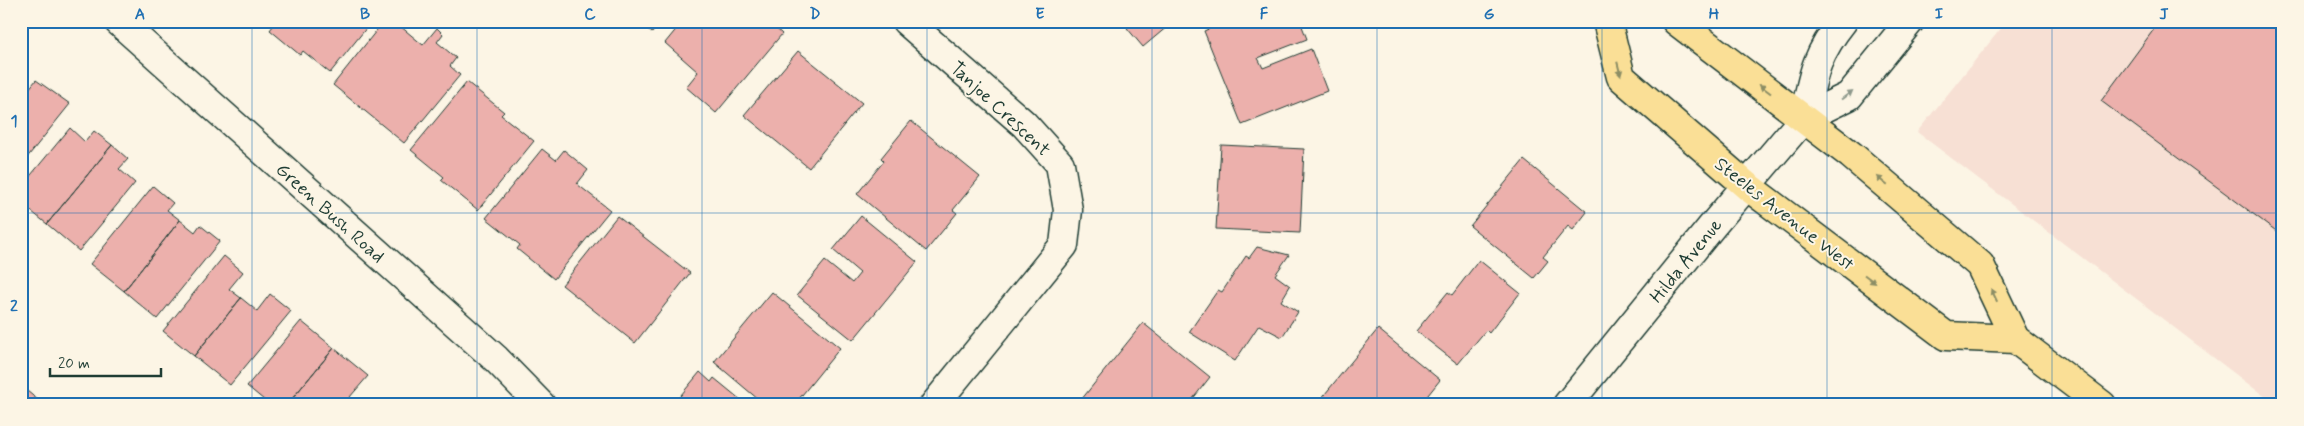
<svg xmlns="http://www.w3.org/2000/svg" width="2304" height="426" font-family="Mynerve,sans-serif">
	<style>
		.built { fill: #f7e0d4 }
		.building { fill: #ecb0ac; stroke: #1f3d34 }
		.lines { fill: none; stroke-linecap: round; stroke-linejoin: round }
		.minor-casing { stroke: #1f3d34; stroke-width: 31 }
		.major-casing { stroke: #1f3d34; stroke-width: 31 }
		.minor { stroke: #fcf5e5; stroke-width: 28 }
		.major { stroke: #fadf96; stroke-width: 28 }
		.oneway { fill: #8c8e65 }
		.oneway2 { fill: #8e998c }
		.grid { fill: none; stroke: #1f6fb2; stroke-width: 1; stroke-opacity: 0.55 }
		.labels { text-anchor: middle; stroke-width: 4; stroke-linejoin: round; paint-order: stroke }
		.street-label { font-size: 19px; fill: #1f3d34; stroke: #fcf5e5 }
		.neatline { fill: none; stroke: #1f6fb2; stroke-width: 2 }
		.grid-label { font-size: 16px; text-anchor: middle; font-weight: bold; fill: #1f6fb2 }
	</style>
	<rect width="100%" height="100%" fill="#fcf5e5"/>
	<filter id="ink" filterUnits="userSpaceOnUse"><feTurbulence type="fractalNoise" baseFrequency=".02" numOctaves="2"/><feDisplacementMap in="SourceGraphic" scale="10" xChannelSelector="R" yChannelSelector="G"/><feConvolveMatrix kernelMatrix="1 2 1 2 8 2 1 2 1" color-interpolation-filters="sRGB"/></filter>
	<g filter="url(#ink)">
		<path class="built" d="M2007,21H2283V405H2276L1917,132Z"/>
		<path class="building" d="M268,21H372L330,73L303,51L300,55L270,30L273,26Z
			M384,21H394L423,45L437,28L443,34L437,42L456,58L450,66L460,75L404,143L333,85Z
			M639,21H662L652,33Z
			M683,21H768L782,34L716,113L686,87L698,72L665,43Z
			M1136,21H1174L1143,47L1127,28Z
			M1228,21H1300L1307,39L1258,58L1263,68L1311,49L1327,91L1242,125L1204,31Z
			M2160,21H2283V236L2101,101Z
			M798,51L862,103L809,168L744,115Z
			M36,80L70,104L21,165V94H25Z
			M467,82L504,112L501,115L534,141L478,210L441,180L444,177L411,150Z
			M911,121L980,177L953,210L957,213L926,251L857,194L884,161L881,158Z
			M70,128L85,142L94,131L112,145L47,224L21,203V187Z
			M112,145L128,159L119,169L135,183L79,251L47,224Z
			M1221,145L1304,149L1300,233L1216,229Z
			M542,149L556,160L564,150L588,170L577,184L610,210L554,279L517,249L520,245L486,218Z
			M1524,160L1587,212L1573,230L1568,226L1543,257L1548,261L1534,278L1470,226Z
			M153,186L173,203L167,210L180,220L124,291L90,264Z
			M617,216L690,273L635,343L562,285Z
			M861,216L917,262L853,340L797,295L825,261L852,283L860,273L833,250Z
			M180,220L195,232L200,225L220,241L157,319L124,291Z
			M1257,247L1289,255L1275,275L1290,286L1281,301L1298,312L1282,337L1259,325L1235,361L1189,332L1218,290L1222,292L1246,256L1249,258Z
			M224,256L243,272L229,289L241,298L194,356L163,331Z
			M1479,260L1520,293L1489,333L1486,330L1458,364L1416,331L1448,292L1452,295Z
			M772,292L840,348L794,405H765L714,362Z
			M270,294L291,311L230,385L194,356L241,298L257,311Z
			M301,321L334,348L287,405H270L247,386Z
			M1143,323L1210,377L1188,405H1077Z
			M1378,329L1440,380L1420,405H1316Z
			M334,348L368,376L343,405H287Z
			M700,372L711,382L714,378L747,405H680L676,401Z
			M21,386L44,405H21Z"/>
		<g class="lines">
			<g class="minor-casing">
				<path id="minor" d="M118,21L496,359L541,405
					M906,21L1024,124L1060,164L1068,210L1064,245L934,405
					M1804,118C1813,75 1815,56 1843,21
					M1567,405L1713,225L1804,118L1849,96L1910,21"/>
			</g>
			<g class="major-casing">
				<path id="major" d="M1607,21L1621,77L1747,186L1946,336L2015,339
					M1676,21L1851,155L1980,265L2015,339L2102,405"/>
			</g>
			<use href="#minor" class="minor"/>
			<use href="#major" class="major"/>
		</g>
		<defs><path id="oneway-solid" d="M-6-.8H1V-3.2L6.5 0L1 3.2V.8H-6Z" transform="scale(1.25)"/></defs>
		<g class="oneway">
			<use href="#oneway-solid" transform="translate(1619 69) rotate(76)"/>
			<use href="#oneway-solid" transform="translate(1765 89) rotate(-143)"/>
			<use href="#oneway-solid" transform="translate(1882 181) rotate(-140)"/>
			<use href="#oneway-solid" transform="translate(1870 279) rotate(37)"/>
			<use href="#oneway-solid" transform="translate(1994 295) rotate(-115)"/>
		</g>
		<use class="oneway2" href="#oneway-solid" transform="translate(1847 95) rotate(-37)"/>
	</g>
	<path class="grid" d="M252,21V405M477,21V405M702,21V405M927,21V405M1152,21V405M1377,21V405M1602,21V405M1827,21V405M2052,21V405M21,213H2283"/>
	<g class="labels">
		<g class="street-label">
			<text transform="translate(1001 108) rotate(43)" y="7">Tanjoe Crescent</text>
			<text transform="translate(331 212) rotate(42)" y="7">Green Bush Road</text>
			<text transform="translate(1785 213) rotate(38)" y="7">Steeles Avenue West</text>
			<text transform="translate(1685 260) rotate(-51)" y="7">Hilda Avenue</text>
		</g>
	</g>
	<rect width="2304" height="426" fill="none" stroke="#fcf5e5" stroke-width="55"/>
	<path d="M50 368v8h111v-8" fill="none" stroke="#1f3d34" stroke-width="2.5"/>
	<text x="58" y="368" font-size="15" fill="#1f3d34" stroke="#fcf5e5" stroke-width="4" paint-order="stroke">20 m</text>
	<rect x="28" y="28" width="2248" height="370" class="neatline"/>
	<g class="grid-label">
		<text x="140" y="19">A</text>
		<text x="365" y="19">B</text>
		<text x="590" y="19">C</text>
		<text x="815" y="19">D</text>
		<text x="1040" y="19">E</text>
		<text x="1264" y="19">F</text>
		<text x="1489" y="19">G</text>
		<text x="1714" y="19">H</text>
		<text x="1939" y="19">I</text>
		<text x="2164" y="19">J</text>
		<text x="14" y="126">1</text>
		<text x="14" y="311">2</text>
	</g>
</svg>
